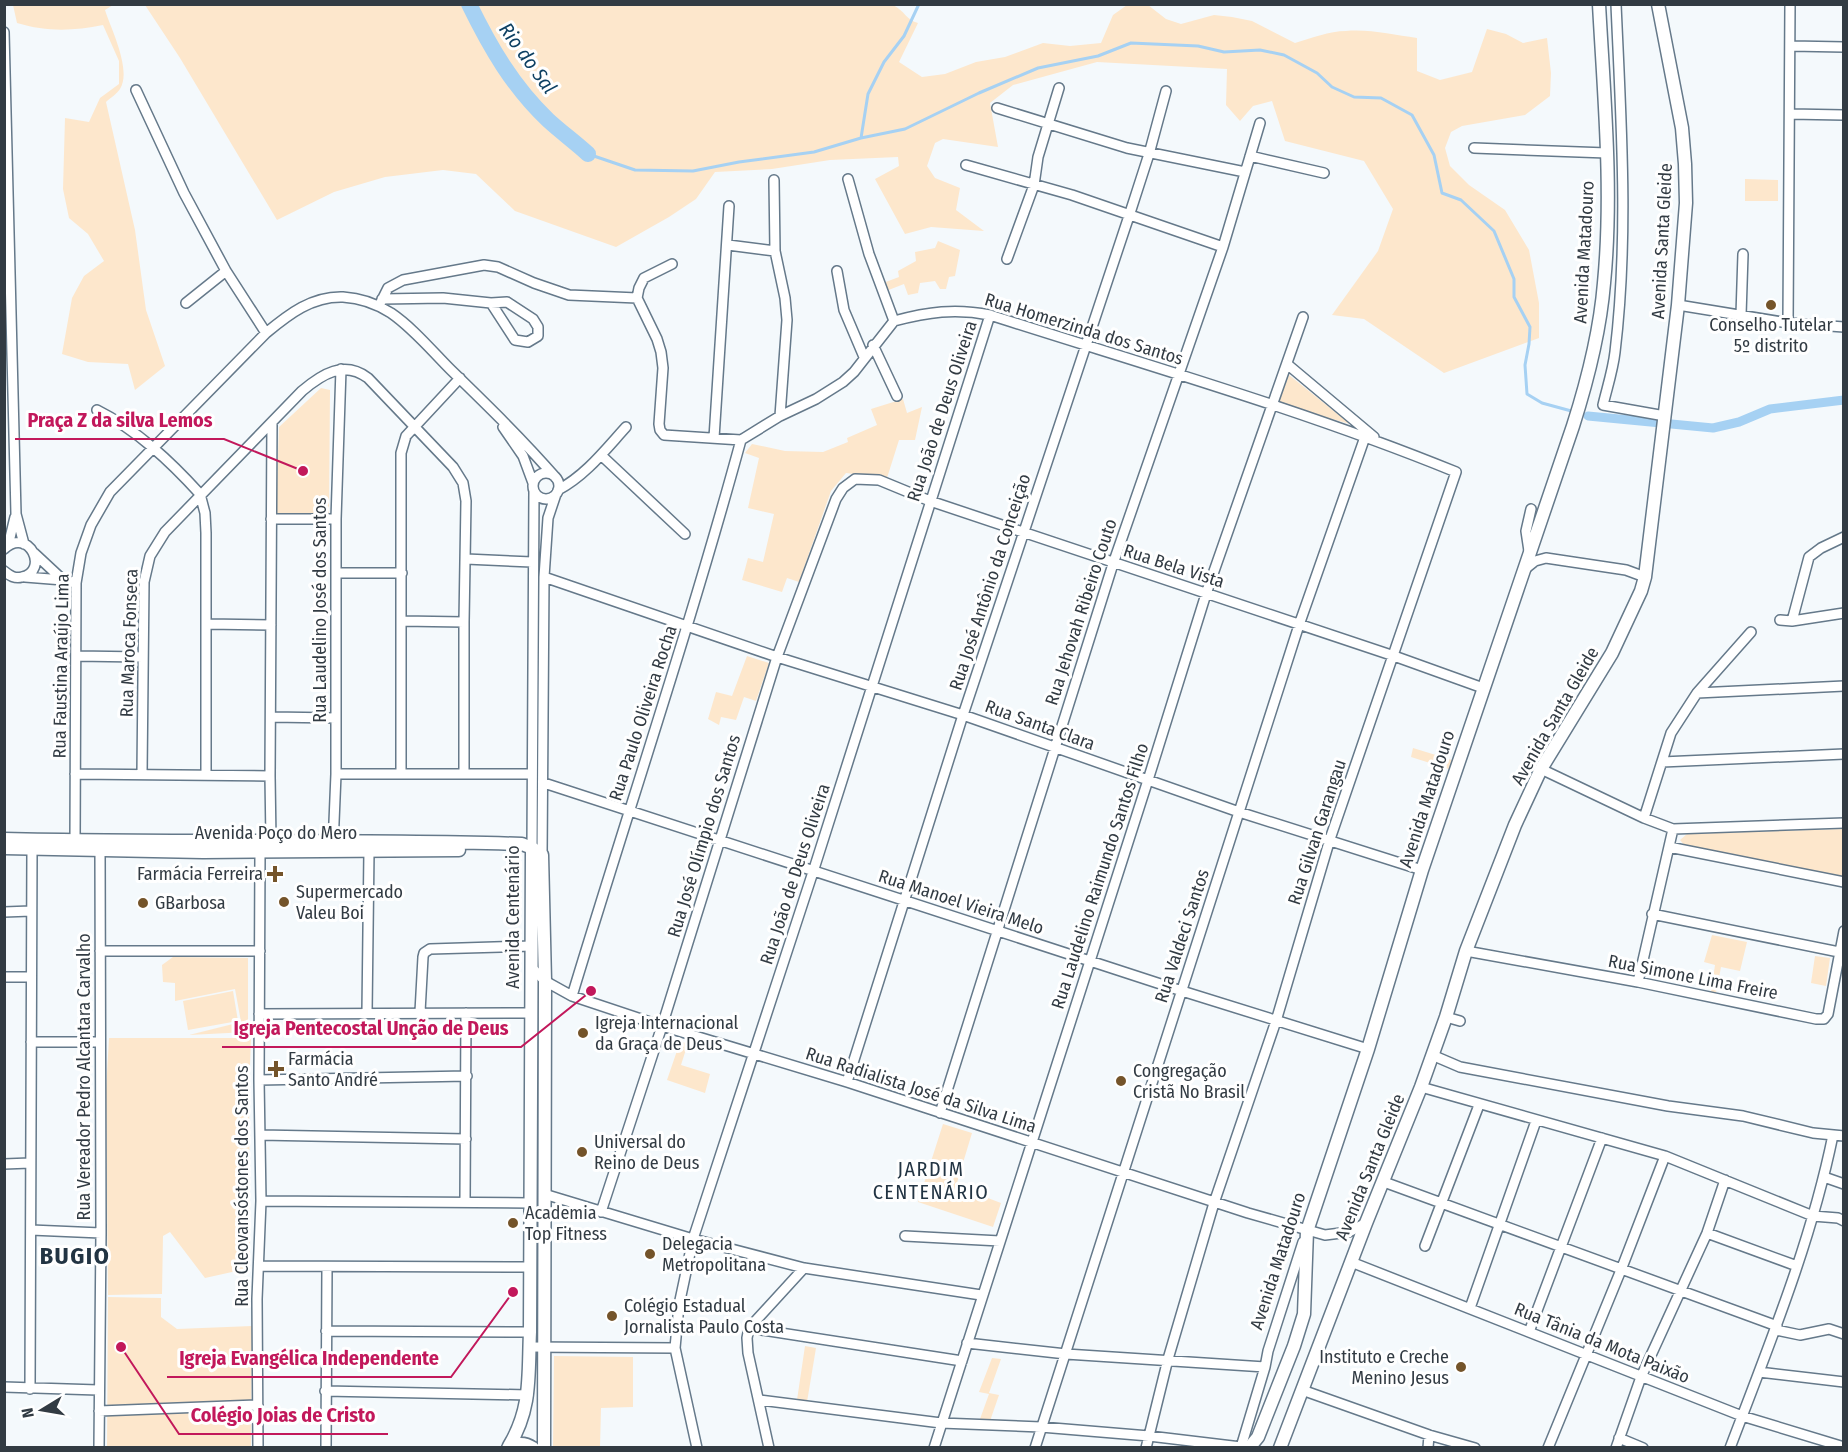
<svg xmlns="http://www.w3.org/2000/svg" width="1848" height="1452" font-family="'Fira Sans Condensed',sans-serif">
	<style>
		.green { fill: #fde7cc }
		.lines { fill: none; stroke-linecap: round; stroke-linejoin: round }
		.stream { stroke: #a6d1f3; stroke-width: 3 }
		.canal { stroke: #a6d1f3; stroke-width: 9 }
		.river { stroke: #a6d1f3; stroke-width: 16 }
		.minor-casing { stroke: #65798a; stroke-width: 12 }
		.major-casing { stroke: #65798a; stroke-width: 15 }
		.minor { stroke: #fff; stroke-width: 9 }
		.major { stroke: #fff; stroke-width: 12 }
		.poi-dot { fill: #74542a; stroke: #fff; stroke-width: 2 }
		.labels { text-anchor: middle; stroke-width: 6; stroke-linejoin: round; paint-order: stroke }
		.street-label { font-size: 18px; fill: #323b43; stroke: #fff }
		.poi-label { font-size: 18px; fill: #323b43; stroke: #fff; text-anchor: start }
		.water-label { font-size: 20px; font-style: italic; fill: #0e4062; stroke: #fff }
		.neighbourhood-label { font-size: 20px; letter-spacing: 1.5px; fill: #223443; stroke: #fff }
		.district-label { font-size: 24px; font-weight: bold; letter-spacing: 1.5px; fill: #223443; stroke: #fff }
		.leader { fill: none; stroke: #c2185b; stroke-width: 2 }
		.callout-dot { fill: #c2185b; stroke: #fff; stroke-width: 2 }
		.callout-label { font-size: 20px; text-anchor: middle; font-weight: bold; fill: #c2185b; stroke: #fff; stroke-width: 6; stroke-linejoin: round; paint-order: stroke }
	</style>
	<rect width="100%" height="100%" fill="#f4f9fc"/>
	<path class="green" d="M13,5H113L105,10C111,29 132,70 120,89C117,94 110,98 106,102L135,230L146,310L165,366L135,390L128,364L88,362L62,354L72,298L84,276L104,261L88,234L69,218L63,189L65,118L89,122L100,98L119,84V61L103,25C73,31 47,32 17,23Z
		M145,5H893C904,10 907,21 918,23L899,62L922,77L945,74L976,62L1005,57L1043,43L1070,46L1101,43L1113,15L1127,5H1148L1166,19L1181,24L1214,15L1232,17L1252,21L1295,43C1312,38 1329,31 1346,31C1370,29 1394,35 1417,38V71L1440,80L1472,72L1487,29L1506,34L1523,43L1547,38L1551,73L1550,96L1525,115L1462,126L1451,132L1445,148L1450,166L1469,185L1505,210L1529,250L1539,303V338L1444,373L1364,319L1332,315L1378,251L1393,209L1364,161L1285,141L1272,101L1253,106L1240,121L1226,105L1227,69L1097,62L1013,85L990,103L998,147L943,139L935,143L927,166L935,178L960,188L956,210L984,231L931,227L905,234L875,179L899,166L898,157L830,160L772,169L715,172L696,199L669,217L616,247L515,211L476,174L443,170L385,177L334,192L277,220L180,58Z
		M1745,179L1778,180V201H1745Z
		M938,241L960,250L955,276L949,277L946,289H940L935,281L920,283L918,293L908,295L904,284L886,291L883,283L899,277L898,271L916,261L915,252L935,248Z
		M1289,375L1350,424L1278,404Z
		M321,388L330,390L329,514L276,515L279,427Z
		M903,399L907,413L922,407L915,440H899L887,478L846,473L831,491L799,582L787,578L782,592L742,580L748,558L763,562L774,514L748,508L759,458L745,453L752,444L785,451L823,452L848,442L847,438L877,425L871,409Z
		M747,656L769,663L756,701L744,697L736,720L721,717L719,725L708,719L716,692L732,696Z
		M1413,748L1452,760L1449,769L1411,757Z
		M1843,829V879L1686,847L1680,840L1687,834Z
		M1712,935L1747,942L1740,971L1721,967L1716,993L1711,992L1715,965L1704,962Z
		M1815,956L1830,958L1826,986L1811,983Z
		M173,957L248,958V1032L189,1035L241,1022L235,989L175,1001V983L163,982L162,965Z
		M233,991L238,1021L188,1030L183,1001Z
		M109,1038H251L249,1093L250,1268L205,1278L170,1232L163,1236L162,1294L108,1295L106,1091Z
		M680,1042L688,1043L681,1065L710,1074L705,1093L667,1080Z
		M943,1124L972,1133L956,1186L1001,1203L993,1227L918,1202Z
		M108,1297L161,1298V1317L177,1329L252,1326L251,1447L107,1448Z
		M805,1346L816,1348L807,1402L797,1400Z
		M554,1356L633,1357V1407L601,1408L600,1447H553Z
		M992,1358L1001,1359L989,1393L999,1395L990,1421L980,1419L989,1394L979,1392Z"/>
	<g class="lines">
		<path class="stream" d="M861,138L868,94L884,62L904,36L919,4
			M588,154L635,170L693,171L739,162L814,152L861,138L905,129L979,93L1038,68L1098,56L1131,43L1198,46L1224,52L1260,50L1284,55L1317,73L1332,87L1354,97L1381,98L1412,115L1434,155L1442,193L1461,200L1494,231L1514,279V297L1530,327L1529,344L1525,365L1527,394L1542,403L1575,412"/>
		<path class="canal" d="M1588,416L1713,428L1739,422L1770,409L1844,400"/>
		<path class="river" d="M469,4C490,47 513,87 548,120C561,132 575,142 588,154"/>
		<g class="minor-casing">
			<path id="minor" d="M1616,4C1621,120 1629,236 1615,352C1613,370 1607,388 1603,405L1665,416
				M4,32L16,514L24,544
				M1791,46L1844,47
				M136,90L184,193L226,271L266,333
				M997,108L1127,148L1245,172
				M1790,114L1844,115
				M1474,148L1607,153
				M1250,156L1324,173
				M966,165L1072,195L1223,247
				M848,179L869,254L894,321
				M774,180L775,251L785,298L787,320L780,416
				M728,245L775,251
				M1007,259L1034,185L1038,157L1059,88
				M672,264L644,278L639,288L637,298L657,339L661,352L663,368L659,424L660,430L664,435L741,440
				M837,271L844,310L864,357
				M382,299L443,298L491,303L507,302L533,319L538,327V336L528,342L515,340L491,303
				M186,303L226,271
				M1678,305L1788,323L1844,327
				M379,306L388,288L403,280L484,265L498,267L534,283L569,295L637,298
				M1741,315L1743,254
				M1788,323L1790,4
				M873,345L897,396
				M1287,364L1374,437
				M97,410C137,430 170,461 200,494L205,513L206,533V774
				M503,427L523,456L533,483
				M714,438L729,206
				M741,440L780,416L816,399L843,382L854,372L894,321C928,312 955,308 990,315C1146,365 1304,410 1456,472L1330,839L1276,1021L1214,1203L1168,1359L1146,1448
				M601,455L685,534
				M533 486a13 13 0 1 1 26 0a13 13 0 1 1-26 0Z
				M558,490C586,475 605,450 626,427
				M271,519H336
				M8,546L15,517
				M4,549C29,526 50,571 22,577C15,579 10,576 4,571
				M1529,551L1526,531L1531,509
				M34,553L63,580
				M466,559L532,562
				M1525,569L1535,561L1546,558L1626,570L1645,577
				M336,573H402
				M25,577L63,580L76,583
				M544,577L777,657L963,715L1239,812L1422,870
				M1780,620L1792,621L1844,613
				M402,621L464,622
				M1792,621L1809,557L1821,548L1844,537
				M207,624L271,625
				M76,656L143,657
				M1697,693L1844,686
				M271,717L336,718
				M1662,762L1844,754
				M1541,769L1644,818L1673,829L1844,823
				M75,774L270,776
				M142,774L144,582L150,556L165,532L302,391C322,374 344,360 368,378L453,467L463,483L466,501L464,622V773
				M336,774H532
				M401,774V453L406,436L460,378
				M544,783L1182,991L1368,1049
				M1644,818L1671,733L1697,693L1751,632
				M271,841L270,776L272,422
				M75,844L76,583L81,553L91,525L110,492L266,333C289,314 312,296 343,297C360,298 377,304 391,313C413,328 432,351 451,370C487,405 523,440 556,478
				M333,846L336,774V519L341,369
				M1669,847L1844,882
				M532,848L534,491
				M542,855L544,577L548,518L556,494
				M4,912L31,911
				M1652,914L1839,952
				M100,951H260
				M1466,951L1638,982L1816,1019H1824L1828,1014L1844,931
				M531,967L545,981L572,996L662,1026L847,1082L1248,1213L1325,1235L1349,1232L1366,1223
				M4,977H31
				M1638,982L1673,829
				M572,996C628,811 690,627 741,440
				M367,1012L369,851
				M420,1012L423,957L424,953L430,949L531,946
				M259,1014L531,1013
				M1446,1017L1460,1021
				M31,1042H100
				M1432,1055L1460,1067L1668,1106L1743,1116L1813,1133L1844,1136
				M259,1080L467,1076
				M847,1082L963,715L1129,216L1149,154L1166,91
				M1421,1087L1665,1156L1813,1216L1838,1218L1844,1221
				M940,1113L1113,564L1223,247L1260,123
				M260,1135L466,1139
				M4,1164L30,1163
				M1824,1177L1844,1184
				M1384,1182L1777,1326
				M544,1194L693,1239L804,1268L981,1295
				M261,1201L530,1203
				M465,1201L466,1013
				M601,1212L662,1026L777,657L836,499L843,488L855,479L879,480L930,501L1394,656L1483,688
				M31,1230L101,1233
				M1707,1233L1797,1266
				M905,1236L1000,1241
				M1425,1246L1479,1105
				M1351,1262L1742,1416L1844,1447
				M259,1266L529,1267
				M1470,1308L1536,1121
				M749,1328L962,1361
				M1776,1330L1800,1335L1829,1329L1844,1334
				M326,1331L530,1332
				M1529,1332L1602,1138
				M967,1343L1066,1354L1265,1367
				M529,1347L675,1348
				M1759,1372L1844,1382
				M4,1387L98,1390
				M30,1389L32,849
				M1302,1390L1429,1435L1475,1448
				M325,1391L528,1395
				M760,1400L941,1423L1041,1427L1149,1436L1241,1447
				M99,1411L258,1405
				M1619,1438L1643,1448
				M99,1448L101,1233L100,849
				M258,1448L257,1299L261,1201L259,1080L260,852
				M326,1448L327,1267
				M697,1448L675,1348L679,1305L693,1239L813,872L990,315
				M769,1448L748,1353L747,1338L749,1328L804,1268
				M934,1448L1148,780L1206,594L1303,317
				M1035,1448L1299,625L1365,437
				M1243,1448L1241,1447L1265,1367L1268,1351L1303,1242
				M1428,1448L1429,1435
				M1548,1448L1621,1270L1665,1156
				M1616,1448L1641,1377L1707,1233L1725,1180
				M1730,1448C1769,1345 1811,1243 1833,1135"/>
		</g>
		<g class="major-casing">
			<path id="major" d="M4,839C177,843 350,839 522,844L532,848L542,855L545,981L544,1448
				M4,848L203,852L459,850
				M509,1446C532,1408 528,1376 530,1332L532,848
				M508,1448C516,1443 524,1442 533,1448
				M1249,1448L1258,1437L1294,1346L1304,1314L1307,1231L1368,1049L1422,870L1573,426C1588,379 1600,332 1604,283C1613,191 1604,97 1599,4
				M1280,1448L1366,1223L1421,1087L1446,1017L1466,951L1515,825L1541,769L1612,653L1641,591L1645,577L1678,305L1686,203L1685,164L1682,128L1658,4"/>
		</g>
		<use href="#minor" class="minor"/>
		<use href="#major" class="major"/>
	</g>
	<g class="poi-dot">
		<circle cx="1771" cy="305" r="6"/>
		<path d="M272 865h6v6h6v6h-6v6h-6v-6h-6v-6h6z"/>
		<circle cx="284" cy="902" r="6"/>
		<circle cx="143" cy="903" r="6"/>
		<circle cx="583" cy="1033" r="6"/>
		<path d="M273 1060h6v6h6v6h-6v6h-6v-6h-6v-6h6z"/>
		<circle cx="1121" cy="1081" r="6"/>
		<circle cx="582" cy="1152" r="6"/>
		<circle cx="513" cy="1223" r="6"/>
		<circle cx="650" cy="1254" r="6"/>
		<circle cx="612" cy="1316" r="6"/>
		<circle cx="1461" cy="1367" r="6"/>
	</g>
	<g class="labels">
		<g class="street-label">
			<text transform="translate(1662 241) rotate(-87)" y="6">Avenida Santa Gleide</text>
			<text transform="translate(1584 252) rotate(-87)" y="6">Avenida Matadouro</text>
			<text transform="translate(1084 329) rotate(17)" y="6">Rua Homerzinda dos Santos</text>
			<text transform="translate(942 411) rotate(-72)" y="6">Rua João de Deus Oliveira</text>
			<text transform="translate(1174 566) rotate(18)" y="6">Rua Bela Vista</text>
			<text transform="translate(990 582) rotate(-72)" y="6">Rua José Antônio da Conceição</text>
			<text transform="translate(320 610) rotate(-90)" y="6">Rua Laudelino José dos Santos</text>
			<text transform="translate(1081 612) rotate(-72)" y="6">Rua Jehovah Ribeiro Couto</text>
			<text transform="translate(129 643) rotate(-88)" y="6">Rua Maroca Fonseca</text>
			<text transform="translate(61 666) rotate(-89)" y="6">Rua Faustina Araújo Lima</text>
			<text transform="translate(643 713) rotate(-72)" y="6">Rua Paulo Oliveira Rocha</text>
			<text transform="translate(1555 716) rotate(-60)" y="6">Avenida Santa Gleide</text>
			<text transform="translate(1040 725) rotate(20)" y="6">Rua Santa Clara</text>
			<text transform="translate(1427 799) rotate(-72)" y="6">Avenida Matadouro</text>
			<text transform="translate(1317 832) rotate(-72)" y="6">Rua Gilvan Garangau</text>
			<text x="276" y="839">Avenida Poço do Mero</text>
			<text transform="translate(704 836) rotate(-73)" y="6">Rua José Olímpio dos Santos</text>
			<text transform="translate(795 874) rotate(-72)" y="6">Rua João de Deus Oliveira</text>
			<text transform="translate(1100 876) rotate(-72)" y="6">Rua Laudelino Raimundo Santos Filho</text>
			<text transform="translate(961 902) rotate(18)" y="6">Rua Manoel Vieira Melo</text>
			<text transform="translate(513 917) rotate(-90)" y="6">Avenida Centenário</text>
			<text transform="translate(1182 936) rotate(-72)" y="6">Rua Valdeci Santos</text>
			<text transform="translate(1693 977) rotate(11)" y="6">Rua Simone Lima Freire</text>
			<text transform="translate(84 1077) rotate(-90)" y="6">Rua Vereador Pedro Alcantara Carvalho</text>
			<text transform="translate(921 1090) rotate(18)" y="6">Rua Radialista José da Silva Lima</text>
			<text transform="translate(1370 1167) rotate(-68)" y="6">Avenida Santa Gleide</text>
			<text transform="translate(242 1186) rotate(-90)" y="6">Rua Cleovansóstones dos Santos</text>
			<text transform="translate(1278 1261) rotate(-72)" y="6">Avenida Matadouro</text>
			<text transform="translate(1602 1343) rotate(22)" y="6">Rua Tânia da Mota Paixão</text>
		</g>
		<g class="poi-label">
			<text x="1771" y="331" text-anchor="middle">Conselho Tutelar<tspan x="1771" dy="21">5º distrito</tspan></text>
			<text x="263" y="880" text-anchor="end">Farmácia Ferreira</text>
			<text x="296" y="898">Supermercado<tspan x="296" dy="21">Valeu Boi</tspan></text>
			<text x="155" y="909">GBarbosa</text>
			<text x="595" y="1029">Igreja Internacional<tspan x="595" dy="21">da Graça de Deus</tspan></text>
			<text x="288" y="1065">Farmácia<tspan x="288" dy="21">Santo André</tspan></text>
			<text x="1133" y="1077">Congregação<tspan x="1133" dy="21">Cristã No Brasil</tspan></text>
			<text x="594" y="1148">Universal do<tspan x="594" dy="21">Reino de Deus</tspan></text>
			<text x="525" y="1219">Academia<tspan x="525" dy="21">Top Fitness</tspan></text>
			<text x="662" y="1250">Delegacia<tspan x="662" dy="21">Metropolitana</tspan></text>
			<text x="624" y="1312">Colégio Estadual<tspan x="624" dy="21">Jornalista Paulo Costa</tspan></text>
			<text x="1449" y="1363" text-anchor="end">Instituto e Creche<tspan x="1449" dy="21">Menino Jesus</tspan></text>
		</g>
		<g class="water-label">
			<text transform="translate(528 58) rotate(54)" y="7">Rio do Sal</text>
		</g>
		<g class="neighbourhood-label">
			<text x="931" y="1176">JARDIM<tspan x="931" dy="23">CENTENÁRIO</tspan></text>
		</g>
		<g class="district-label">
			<text x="75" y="1264">BUGIO</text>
		</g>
	</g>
	<path class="leader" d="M303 471L224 439H15M591 991L521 1047H222M513 1292L451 1377H167M121 1347L179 1434H388"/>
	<g class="callout-dot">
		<circle cx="303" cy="471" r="6"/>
		<circle cx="591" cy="991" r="6"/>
		<circle cx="513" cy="1292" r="6"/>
		<circle cx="121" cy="1347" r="6"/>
	</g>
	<g class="callout-label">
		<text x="120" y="427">Praça Z da silva Lemos</text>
		<text x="371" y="1035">Igreja Pentecostal Unção de Deus</text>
		<text x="309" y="1365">Igreja Evangélica Independente</text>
		<text x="283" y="1422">Colégio Joias de Cristo</text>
	</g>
	<rect width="1848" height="1452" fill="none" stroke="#323b43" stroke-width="12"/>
	<g transform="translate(42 1410) rotate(259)" stroke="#ffffff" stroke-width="4.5" paint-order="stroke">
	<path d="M0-4.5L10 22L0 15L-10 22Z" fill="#323b43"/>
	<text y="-9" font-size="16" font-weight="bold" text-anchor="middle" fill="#323b43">N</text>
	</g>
</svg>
